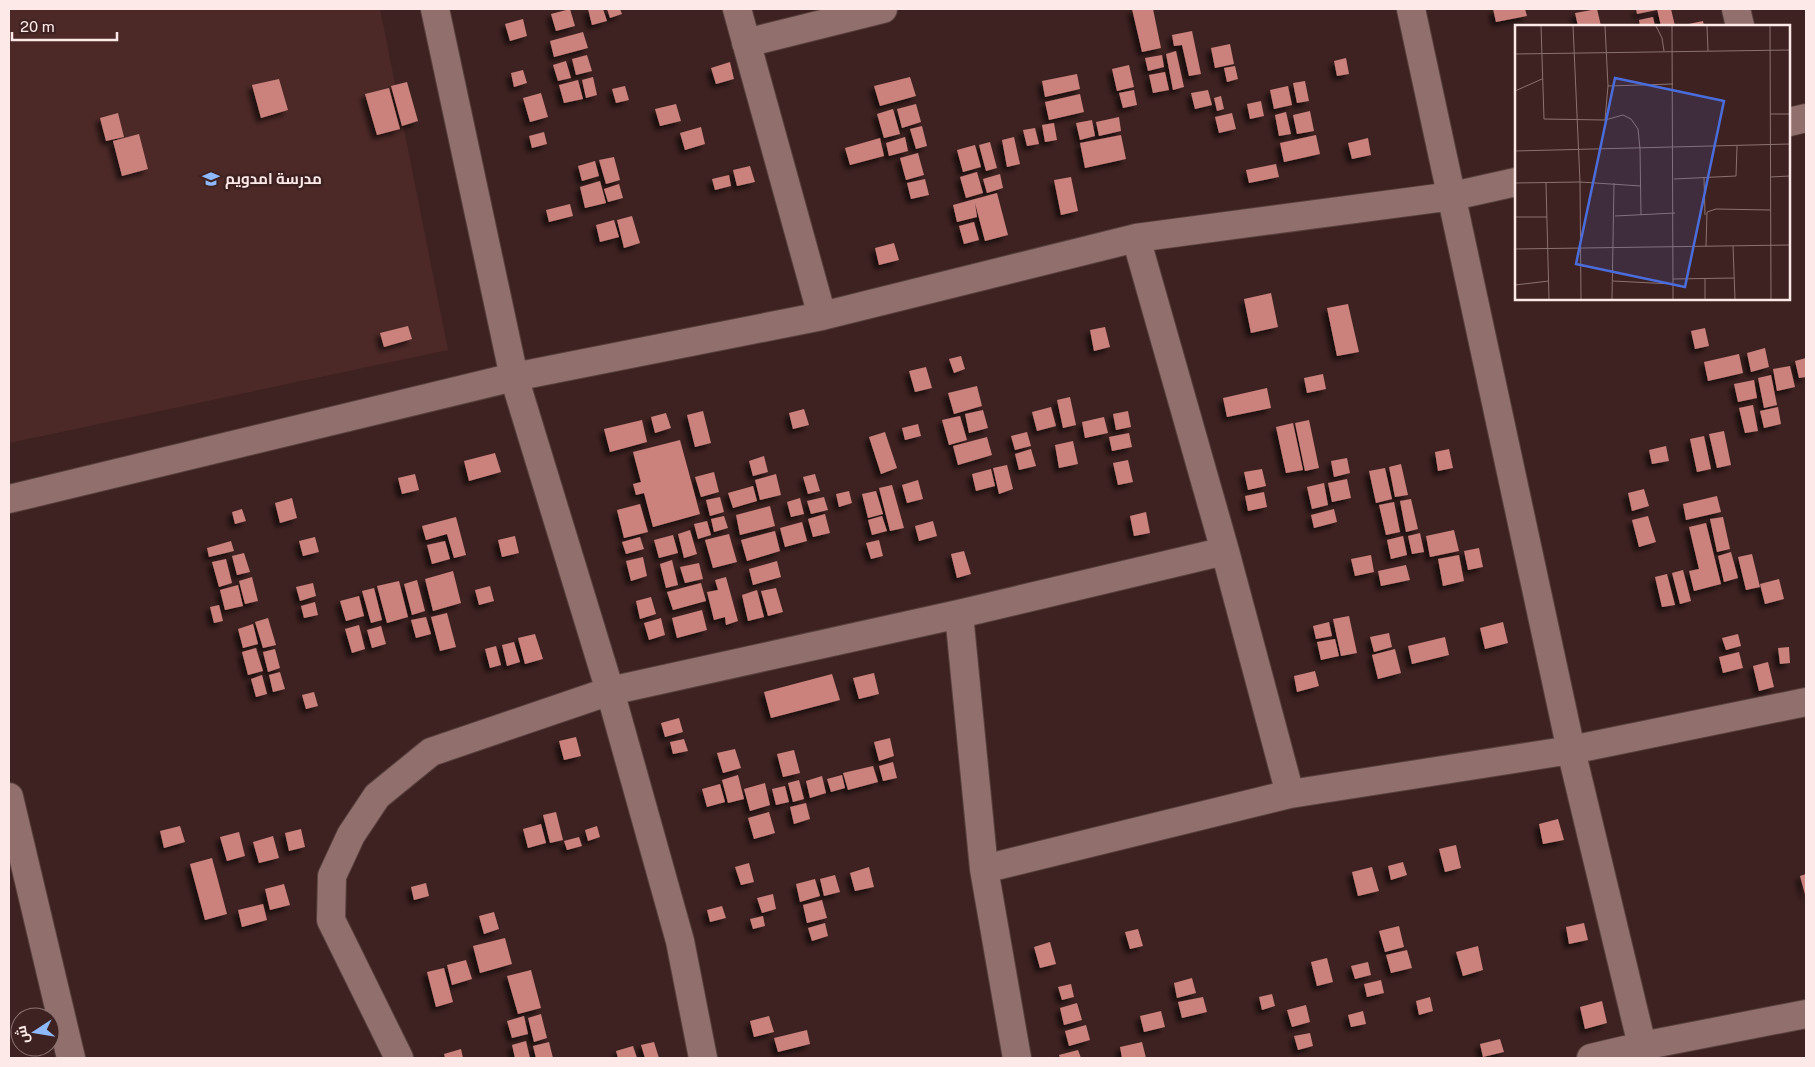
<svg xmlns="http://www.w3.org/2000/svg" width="1815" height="1067" font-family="'Public Sans',Cairo,sans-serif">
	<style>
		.built { fill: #4c2927 }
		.building { fill: #cb827d; filter: url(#shadow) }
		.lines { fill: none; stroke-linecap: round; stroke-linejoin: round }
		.minor-casing { stroke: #58413f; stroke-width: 30 }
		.minor { stroke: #916f6c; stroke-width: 28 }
		.labels { text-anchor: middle; stroke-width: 5; stroke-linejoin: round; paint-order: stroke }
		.poi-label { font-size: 15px; font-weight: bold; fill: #fdeae8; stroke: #3e2221; text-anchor: start }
		.inset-road { fill: none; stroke: #8a7271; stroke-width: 1 }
		.view { fill: #4a6ddb; fill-opacity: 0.15; stroke: #4a6ddb; stroke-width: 2.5 }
		.inset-edge { fill: none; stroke: #fdeae8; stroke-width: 2.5 }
	</style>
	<defs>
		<filter id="shadow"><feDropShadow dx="-4.5" dy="4.5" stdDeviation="2.5" flood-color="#0009"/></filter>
	</defs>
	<rect width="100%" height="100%" fill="#3e2221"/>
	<path class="built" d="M9,9H380L448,350L9,443Z"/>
	<path class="building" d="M570,9L575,26L556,31L551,14Z
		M588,9H603L607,21L592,25Z
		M607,9H620L622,14L610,18Z
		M1132,9H1153L1161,48L1142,52Z
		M1493,9H1525L1527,16L1496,22Z
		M1597,9L1601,26H1578L1575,13Z
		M1636,9H1657V10L1637,14Z
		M1657,9H1671L1675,26H1661Z
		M1653,17L1655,26H1640L1639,20Z
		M523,19L527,36L510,41L505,24Z
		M1703,21L1704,26H1684V25Z
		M1192,31L1201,74L1189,76L1182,45L1174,46L1172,35Z
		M583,32L588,48L554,57L550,41Z
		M1230,44L1234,64L1215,68L1211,48Z
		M1176,51L1184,87L1173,90L1166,54Z
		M587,55L592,71L576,75L572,59Z
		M1162,55L1164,67L1148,71L1145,58Z
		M1346,58L1349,74L1337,76L1334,61Z
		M566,61L571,78L558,81L553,65Z
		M730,62L734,79L716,84L711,68Z
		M1129,65L1134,87L1117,91L1112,69Z
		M1235,66L1238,79L1227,82L1224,68Z
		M523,70L527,83L514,87L511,73Z
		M1165,72L1169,90L1153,93L1149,75Z
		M1077,74L1080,89L1045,97L1042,81Z
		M593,77L597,95L586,98L582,80Z
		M910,77L916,96L880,106L874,86Z
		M279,79L288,110L261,118L252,85Z
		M578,80L583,99L564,103L559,85Z
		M1305,81L1309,101L1297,103L1293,83Z
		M407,82L418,121L402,126L391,86Z
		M625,86L629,100L616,103L612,89Z
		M1288,86L1292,105L1274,109L1270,90Z
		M389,88L400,129L377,135L365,94Z
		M1134,90L1137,105L1123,108L1119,93Z
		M1208,90L1212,105L1195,109L1191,93Z
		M541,93L548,117L530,122L523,98Z
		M1080,94L1084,112L1049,120L1045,102Z
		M1221,96L1224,109L1217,111L1214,98Z
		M1261,101L1264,116L1250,119L1247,104Z
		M676,104L681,121L660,126L655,109Z
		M916,104L921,122L902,128L897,109Z
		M893,109L900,134L884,138L877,114Z
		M1310,111L1314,131L1297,134L1293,115Z
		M1286,112L1291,134L1279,136L1275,115Z
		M118,113L124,137L106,141L100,118Z
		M1232,113L1236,129L1219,133L1215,117Z
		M1119,117L1121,131L1099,136L1096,122Z
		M1092,120L1095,136L1080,140L1076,123Z
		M1054,123L1057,140L1045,142L1042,125Z
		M922,126L927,146L916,149L910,129Z
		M701,127L705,144L685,150L680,133Z
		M1035,128L1039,144L1027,146L1023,130Z
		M544,132L547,144L532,148L529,136Z
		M139,134L148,169L122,176L113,141Z
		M1121,135L1126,159L1085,168L1080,143Z
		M1316,135L1320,154L1284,162L1280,143Z
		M905,137L908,151L889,156L886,143Z
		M1014,137L1020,164L1007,167L1002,140Z
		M880,138L884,156L850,165L845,148Z
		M1368,138L1371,155L1352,159L1348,143Z
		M990,142L997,168L986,171L979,145Z
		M975,145L981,167L963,172L957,150Z
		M918,153L924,175L906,180L900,158Z
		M614,157L620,180L606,184L599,160Z
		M595,161L599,176L582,181L578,166Z
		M1276,164L1279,177L1249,183L1246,170Z
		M750,166L755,182L737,186L733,170Z
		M977,172L983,193L966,198L960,177Z
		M1000,174L1003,188L987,193L983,179Z
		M729,175L731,186L715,190L712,179Z
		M1071,177L1078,211L1061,215L1054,180Z
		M925,179L929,195L911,199L907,183Z
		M600,181L606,203L585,208L580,187Z
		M619,184L623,198L608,202L604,189Z
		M997,193L1008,235L985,241L975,203L977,217L957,222L953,205Z
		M570,204L573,216L549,222L546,210Z
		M632,216L640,243L624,248L617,220Z
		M614,220L619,237L600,242L596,225Z
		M974,222L979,240L964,244L959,226Z
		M894,243L899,260L879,265L875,248Z
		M1271,293L1278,327L1251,333L1244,299Z
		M1348,304L1359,352L1337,356L1327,308Z
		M408,326L412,339L384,347L380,333Z
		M1105,327L1110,347L1094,351L1090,330Z
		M1705,328L1709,346L1695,349L1691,331Z
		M1765,348L1769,367L1751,372L1747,353Z
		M1739,354L1743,373L1708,381L1704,362Z
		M961,356L965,369L954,373L949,359Z
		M1806,358V377L1799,378L1795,361Z
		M1790,366L1795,387L1777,391L1773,369Z
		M926,367L932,388L915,392L909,371Z
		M1323,374L1326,389L1307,393L1304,378Z
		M1771,375L1777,405L1764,408L1758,378Z
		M1754,380L1757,398L1738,402L1734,384Z
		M977,386L982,406L954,414L948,393Z
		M1267,388L1271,408L1227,417L1223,398Z
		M1070,397L1076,425L1063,428L1057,400Z
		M1753,405L1758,431L1745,433L1739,408Z
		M1051,407L1056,426L1037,431L1032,412Z
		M1778,407L1781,424L1764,428L1760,411Z
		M804,409L809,425L793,429L789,413Z
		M983,410L988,428L969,433L965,414Z
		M703,411L711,443L695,447L687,415Z
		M1128,411L1131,427L1116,430L1113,414Z
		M666,413L671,428L655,433L651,417Z
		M960,416L967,440L949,445L942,420Z
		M1104,417L1108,433L1085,438L1082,422Z
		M642,420L647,442L610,452L604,429Z
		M1309,420L1319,468L1305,471L1295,423Z
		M1293,423L1303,470L1286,473L1276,427Z
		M918,424L921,436L905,440L902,428Z
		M1724,431L1731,465L1717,468L1709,434Z
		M885,432L897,468L881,474L869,437Z
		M1027,432L1031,446L1015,450L1011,436Z
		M1129,433L1132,447L1112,451L1109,437Z
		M1704,436L1711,469L1697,472L1690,439Z
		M987,437L992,455L958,465L953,446Z
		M680,440L700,514L653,527L644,493L636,495L633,484L641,482L633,452Z
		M1073,441L1078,464L1059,468L1055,445Z
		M1666,446L1669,461L1652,464L1649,450Z
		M1031,449L1036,466L1019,470L1015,454Z
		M1449,449L1453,468L1438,471L1435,452Z
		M495,453L501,472L469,481L464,461Z
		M764,456L768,472L753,476L749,461Z
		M1347,458L1350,473L1334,477L1331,461Z
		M1128,460L1133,482L1118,485L1113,463Z
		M1401,464L1408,495L1395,497L1389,467Z
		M1007,465L1013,489L999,494L993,468Z
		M1385,468L1392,499L1376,503L1369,471Z
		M991,469L995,486L976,491L972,474Z
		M1262,469L1266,486L1248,490L1244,472Z
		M714,472L719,492L701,497L695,477Z
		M415,474L419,490L402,494L398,478Z
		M776,474L781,495L760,500L755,480Z
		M815,474L820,491L808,494L803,477Z
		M1347,479L1351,498L1332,502L1328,483Z
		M918,480L923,499L907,503L902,485Z
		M1324,483L1328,505L1312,509L1307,487Z
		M892,485L904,528L890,531L879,488Z
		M753,486L757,501L733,508L728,493Z
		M1644,489L1649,506L1632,511L1628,493Z
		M849,491L852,503L839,507L836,494Z
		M876,491L883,514L868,518L862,494Z
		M1264,492L1267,507L1248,511L1245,496Z
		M1717,496L1721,512L1686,520L1683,504Z
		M720,497L724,512L710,516L706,500Z
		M824,497L828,510L811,514L807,501Z
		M292,498L297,518L280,523L275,503Z
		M800,498L804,514L791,517L787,502Z
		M1411,499L1418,529L1406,532L1400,501Z
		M1394,502L1400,532L1386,535L1379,505Z
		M640,504L648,532L624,538L617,510Z
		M770,506L775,526L740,535L736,515Z
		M242,509L246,521L235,524L232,512Z
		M1334,509L1337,522L1314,528L1311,515Z
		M1146,512L1150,533L1134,536L1130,516Z
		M825,514L830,533L813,537L808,519Z
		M724,516L728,528L714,532L711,519Z
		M882,516L887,531L872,535L868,520Z
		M1648,516L1656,542L1639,547L1632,520Z
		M456,517L466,555L454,558L447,534L426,540L422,526Z
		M1723,517L1730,549L1717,552L1710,519Z
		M707,521L711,535L698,539L694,524Z
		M933,521L937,536L919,541L915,526Z
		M802,522L807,541L785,547L780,528Z
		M1706,523L1721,584L1694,591L1689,571L1699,569L1689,527Z
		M690,530L697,554L684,558L678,534Z
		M1454,530L1459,551L1430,557L1426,536Z
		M775,531L780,551L747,561L741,540Z
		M1420,533L1424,552L1412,554L1408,536Z
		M729,534L737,562L713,568L705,540Z
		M673,535L678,553L659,558L654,540Z
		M515,536L519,553L502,557L498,540Z
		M1403,536L1407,555L1391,559L1387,540Z
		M315,537L319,552L303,556L299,541Z
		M640,537L644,549L626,554L622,542Z
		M879,540L883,556L871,559L866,543Z
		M231,541L234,551L209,557L207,548Z
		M445,541L450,559L432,564L427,545Z
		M1479,548L1483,567L1468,570L1464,551Z
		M964,551L971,574L957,578L951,554Z
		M1731,552L1738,578L1724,582L1718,556Z
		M244,553L250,572L237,575L232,556Z
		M1752,554L1760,587L1746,590L1738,557Z
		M1371,555L1374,572L1355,576L1351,559Z
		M1459,555L1464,581L1443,586L1438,559Z
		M643,557L647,576L631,581L626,561Z
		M226,559L232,583L219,587L212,562Z
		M672,560L678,585L666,588L660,564Z
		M777,561L781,577L753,585L749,569Z
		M699,563L703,579L685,583L680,567Z
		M1406,565L1410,580L1381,586L1378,571Z
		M1683,570L1691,601L1680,604L1672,573Z
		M453,571L461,603L433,611L425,579Z
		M1667,574L1675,605L1662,607L1655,577Z
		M252,577L258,601L245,604L239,581Z
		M726,577L738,621L726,625L725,617L714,620L707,592L718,590L715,580Z
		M1779,579L1784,599L1765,604L1760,584Z
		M417,580L425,611L412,615L404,584Z
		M399,581L408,617L387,623L377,586Z
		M313,583L316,596L300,601L296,587Z
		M701,583L706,601L673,610L667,592Z
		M238,585L243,606L225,610L220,590Z
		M490,586L494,601L479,605L475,590Z
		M374,588L382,620L371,623L362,591Z
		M776,588L783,612L768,616L761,591Z
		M757,590L764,617L748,621L742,595Z
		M359,596L364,616L346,621L340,601Z
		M651,597L656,614L640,619L636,601Z
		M315,602L318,615L304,618L301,606Z
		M219,605L223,621L214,623L210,607Z
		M702,610L707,630L677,638L672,618Z
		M447,613L456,647L440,651L431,617Z
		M1349,616L1357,653L1341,656L1333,619Z
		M426,617L431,634L416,638L411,620Z
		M268,618L276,645L263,648L255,622Z
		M661,618L665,635L649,640L644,623Z
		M1329,622L1332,636L1316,639L1313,626Z
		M1503,622L1508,643L1485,649L1480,628Z
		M253,624L258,644L243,648L238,629Z
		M359,625L365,649L352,653L345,629Z
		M381,626L386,644L372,648L367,630Z
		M1389,633L1392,647L1374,652L1370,637Z
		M535,634L543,659L525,664L518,638Z
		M1738,634L1741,646L1726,650L1722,638Z
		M1445,637L1449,655L1412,664L1408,646Z
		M1335,639L1339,656L1321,660L1317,642Z
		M514,642L520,662L507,666L502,645Z
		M496,646L501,665L490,668L485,649Z
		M1789,647L1790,663L1780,664L1778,648Z
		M256,648L263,671L248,675L242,652Z
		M275,649L280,668L268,672L263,652Z
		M1395,649L1401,673L1378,679L1372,655Z
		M1739,652L1743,668L1723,673L1719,657Z
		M1768,662L1774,687L1759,691L1753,666Z
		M1315,671L1319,686L1297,692L1294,676Z
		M280,672L285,689L273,692L269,675Z
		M874,673L879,694L859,699L853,678Z
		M832,674L840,700L771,718L764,692Z
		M262,675L267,694L256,697L251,679Z
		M314,692L318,706L306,709L302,695Z
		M679,718L683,732L665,737L661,723Z
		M576,737L581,756L564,760L559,741Z
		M890,738L894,756L879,761L874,742Z
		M684,739L688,751L673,754L670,742Z
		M735,749L741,768L723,773L717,753Z
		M794,750L800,773L783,777L777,754Z
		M893,762L897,778L883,781L879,766Z
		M873,766L878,782L848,790L843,773Z
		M738,775L744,799L728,803L722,780Z
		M842,775L845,788L831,792L827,779Z
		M822,776L826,793L810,798L806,781Z
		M799,780L804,799L793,802L788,783Z
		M765,783L770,805L750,811L744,789Z
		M720,784L725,802L707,807L702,789Z
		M785,786L789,802L776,805L772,789Z
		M806,803L810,819L794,824L790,807Z
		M556,812L563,840L550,843L543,815Z
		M769,812L775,833L754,839L748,818Z
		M1558,819L1564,840L1543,844L1539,824Z
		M541,824L546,843L528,848L523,829Z
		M180,826L185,842L164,848L160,831Z
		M597,826L600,837L588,841L585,830Z
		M301,829L305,847L289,851L285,833Z
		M239,832L245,856L227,861L220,837Z
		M273,836L279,858L259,863L253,842Z
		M579,837L582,846L567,850L564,841Z
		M1456,845L1461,868L1445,872L1439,849Z
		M212,858L227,914L205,920L190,864Z
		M1403,862L1407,875L1391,880L1388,866Z
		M749,863L754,882L741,885L735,867Z
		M869,867L874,887L855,891L850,873Z
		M1372,867L1379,891L1358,896L1352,872Z
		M1806,874V898L1800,876Z
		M835,875L840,892L824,896L820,879Z
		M815,879L820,896L800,902L796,884Z
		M426,883L429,896L414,900L411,887Z
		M284,884L290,905L270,910L265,889Z
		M773,894L776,909L762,913L757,898Z
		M822,900L827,918L807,923L803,905Z
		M263,904L267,920L242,927L238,910Z
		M722,906L726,918L710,922L707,910Z
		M494,912L499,929L484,934L479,916Z
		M763,916L765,926L753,929L750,919Z
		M825,923L828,936L812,941L808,928Z
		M1584,923L1588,940L1569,944L1566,927Z
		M1399,926L1404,947L1385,952L1379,931Z
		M1138,929L1143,946L1130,949L1125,932Z
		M505,938L512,964L480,973L473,946Z
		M1050,942L1056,964L1040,968L1034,947Z
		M1478,946L1483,970L1463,976L1456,952Z
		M1407,950L1412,968L1391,973L1386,955Z
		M1327,958L1333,982L1317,986L1311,962Z
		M466,960L472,979L452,985L447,965Z
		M1368,962L1371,975L1355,979L1351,966Z
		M444,968L453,1002L436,1007L427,972Z
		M531,970L541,1008L518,1014L507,976Z
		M1192,978L1196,993L1177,998L1174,983Z
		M1381,980L1384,993L1367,997L1364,984Z
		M1071,984L1074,997L1062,1000L1058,987Z
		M1272,994L1275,1006L1262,1010L1259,997Z
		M1203,997L1207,1012L1182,1018L1178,1002Z
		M1430,997L1433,1011L1419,1015L1416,1001Z
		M1602,1001L1607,1023L1585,1029L1580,1007Z
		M1077,1003L1082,1020L1064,1025L1060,1008Z
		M1306,1005L1310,1022L1292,1027L1287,1010Z
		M1161,1011L1165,1027L1144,1032L1140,1016Z
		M1363,1011L1366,1024L1351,1027L1348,1015Z
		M541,1014L547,1038L534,1042L528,1018Z
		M524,1016L528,1034L512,1038L507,1021Z
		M769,1016L774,1032L754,1037L750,1021Z
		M1086,1025L1090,1040L1069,1046L1065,1031Z
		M807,1030L810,1044L778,1052L774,1038Z
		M1310,1033L1313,1046L1298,1050L1294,1036Z
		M1500,1039L1504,1052L1483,1057L1480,1044Z
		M526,1041L530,1058H515L512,1045Z
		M549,1042L553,1058H536L533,1046Z
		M654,1042L659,1058H645L641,1045Z
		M1142,1042L1146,1058H1122L1120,1047Z
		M633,1046L637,1058H618L616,1051Z
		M461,1049L463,1058H445L444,1054Z
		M1078,1050L1081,1058H1060L1059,1055Z"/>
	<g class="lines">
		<g class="minor-casing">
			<path id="minor" d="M435,9L514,377L610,691L680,941L703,1058
				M737,9L822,316
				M1411,9L1571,750L1645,1058
				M1736,9L1740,26
				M746,43L883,9
				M1789,122L1806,118
				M1136,238L1225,551L1290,794
				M9,499L514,377L822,316L1136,238L1453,196L1516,182
				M959,614L984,869L1017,1058
				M9,797L71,1058
				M984,869L1290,794L1571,750L1806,702
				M399,1058L331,920L332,876L351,835L377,796L431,752L610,691L959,614L1225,551
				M1591,1058L1642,1046L1806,1014"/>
		</g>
		<use href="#minor" class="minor"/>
	</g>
	<defs>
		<g id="school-bare" transform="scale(1.35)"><path d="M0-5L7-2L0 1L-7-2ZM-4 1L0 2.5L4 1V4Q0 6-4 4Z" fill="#8eb9fc" stroke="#3e2221" stroke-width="2.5" paint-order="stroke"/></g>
	</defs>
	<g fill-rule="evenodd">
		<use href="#school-bare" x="211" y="179"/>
	</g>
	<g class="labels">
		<g class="poi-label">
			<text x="225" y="184">مدرسة امدويم</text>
		</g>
	</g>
	<g transform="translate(1515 25)">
		<rect width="275" height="275" fill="#3e2221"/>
		<path class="inset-road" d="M26,1L29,94L90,95L108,90L116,94L123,104L125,124L126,190M58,1L65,157L66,274M90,1L93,61L90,95M141,1L147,13L149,26M157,1L158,274M192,1L193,26M255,1L256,274M0,29L275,25M93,61L158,59M0,66L27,54M255,89H275M0,126L275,119M189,152L190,190M255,152L275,151M159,154L221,151L222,121M0,158L65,157L126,161M31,158L34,274M100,191L160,188M0,192H32M191,221L192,187L201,184L255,185M218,221L220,274M0,224L275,220M158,254L219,253M190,254V274M98,256L158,259M0,260L34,256M97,274L99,158"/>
		<path class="view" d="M100,53L209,76L170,262L61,239Z"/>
		<rect width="275" height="275" class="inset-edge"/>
	</g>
	<rect width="1815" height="1067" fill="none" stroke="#fdeae8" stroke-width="20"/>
	<g transform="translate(35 1032) rotate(258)"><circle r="24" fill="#3e2221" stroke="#8a7271"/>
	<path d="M0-4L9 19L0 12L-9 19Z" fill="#8eb9fc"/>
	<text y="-8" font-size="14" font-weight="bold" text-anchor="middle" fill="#fdeae8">ش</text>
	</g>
	<path d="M12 32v8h105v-8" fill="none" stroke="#fdeae8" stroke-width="2.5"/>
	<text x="20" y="32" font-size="15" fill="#fdeae8" stroke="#3e2221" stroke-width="4" paint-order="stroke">20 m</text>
</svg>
